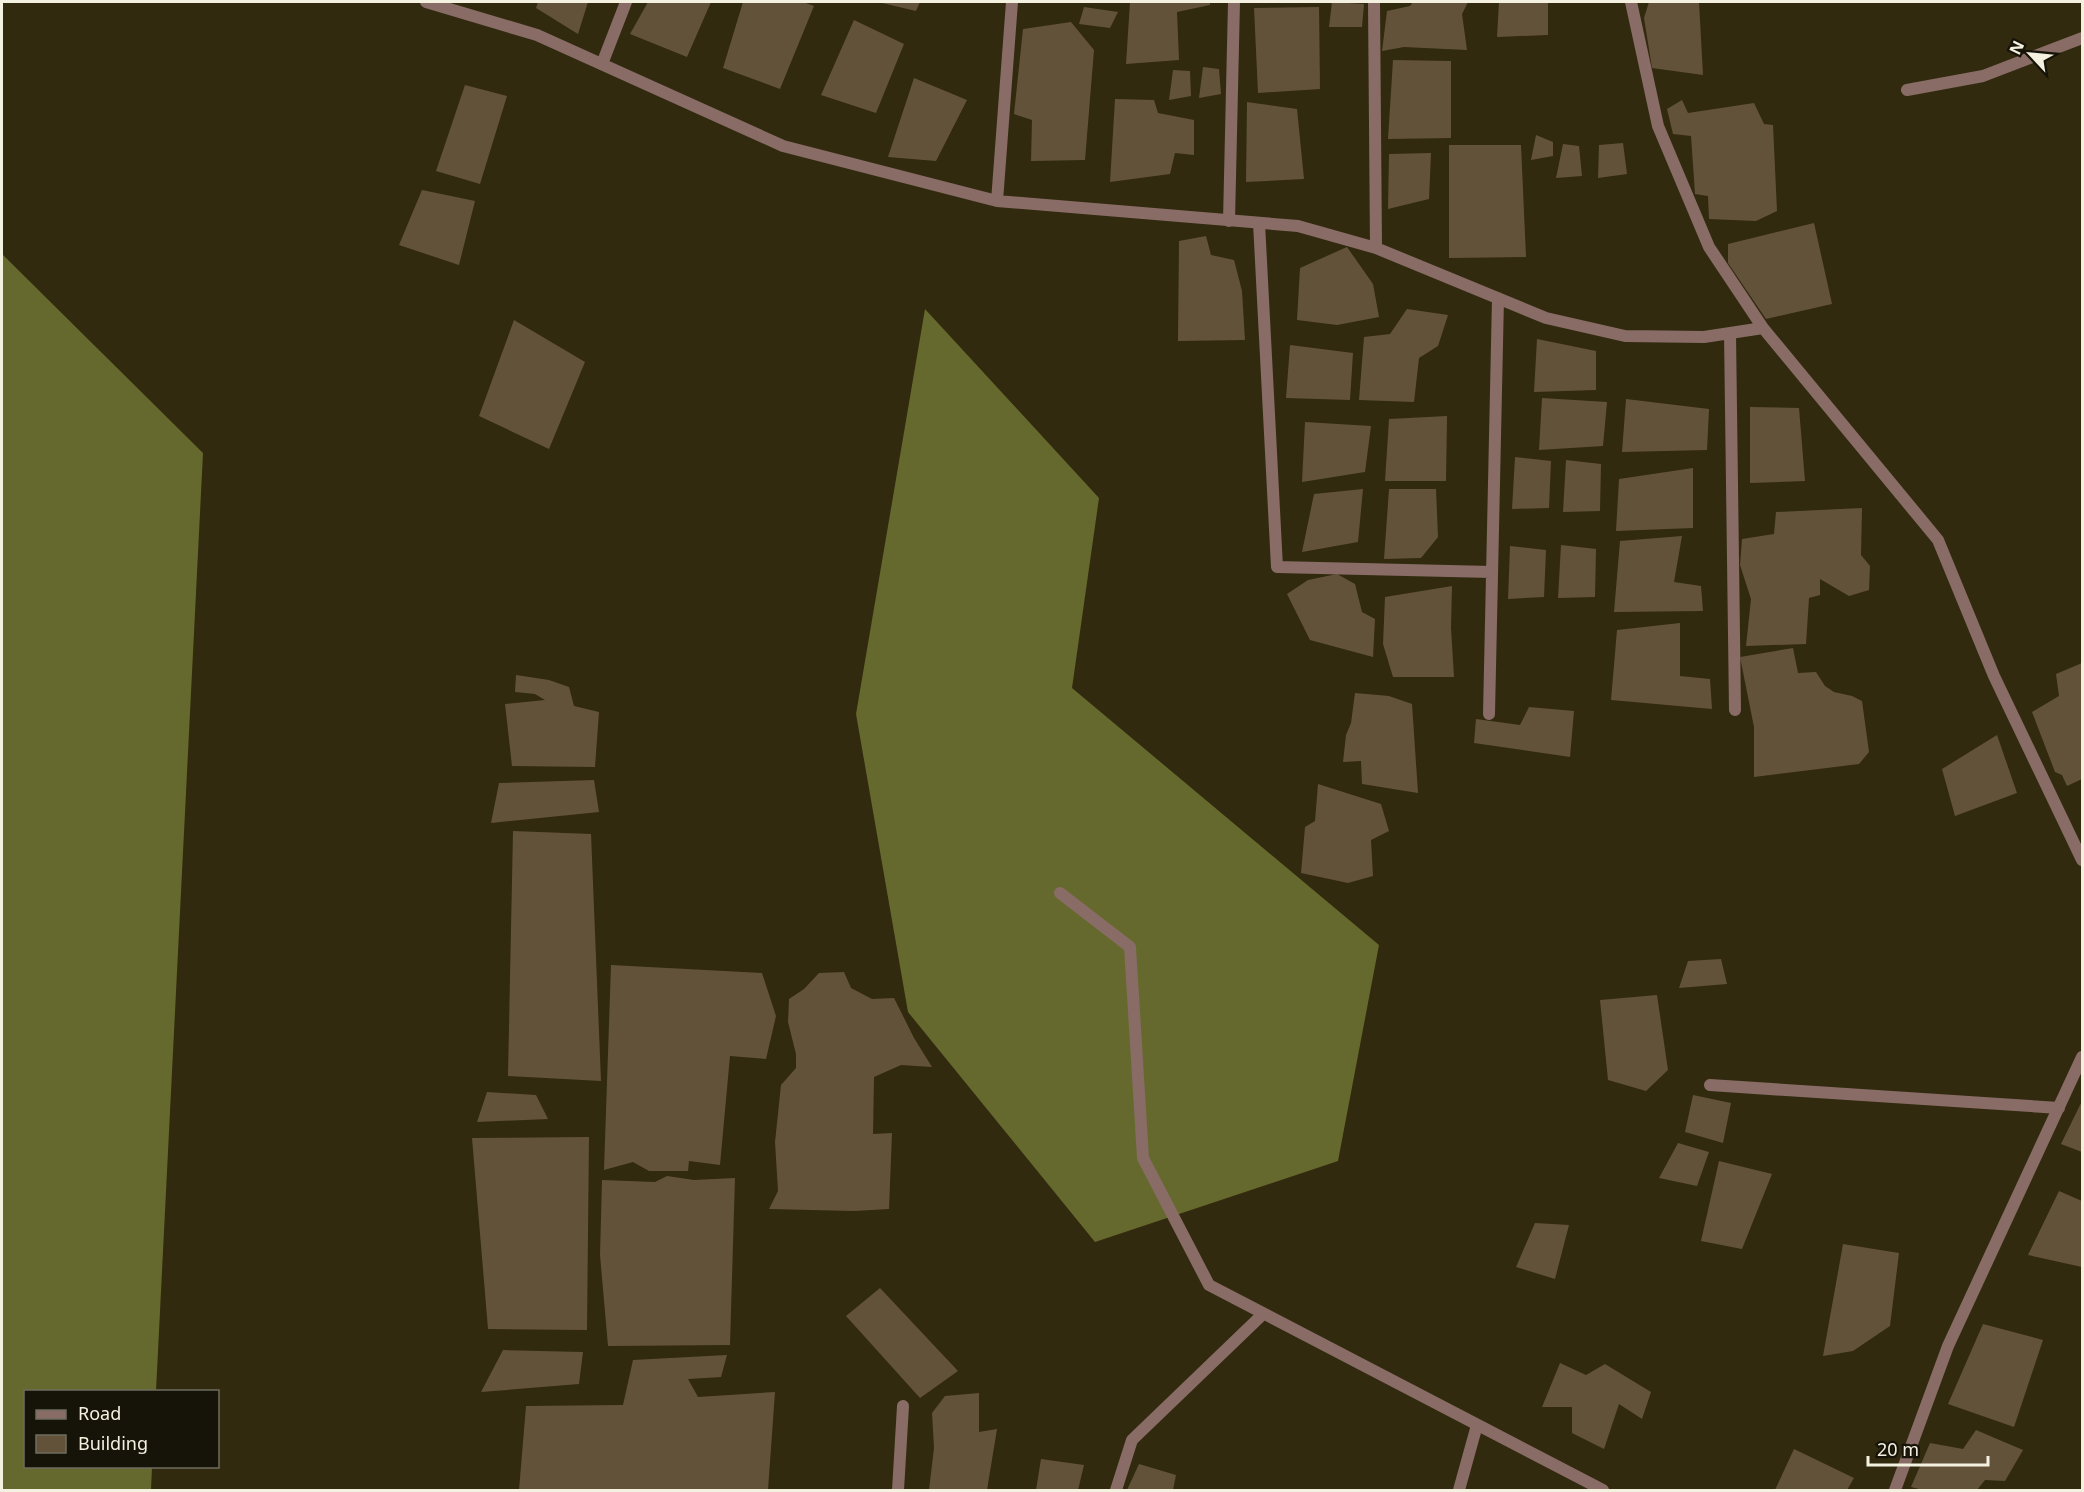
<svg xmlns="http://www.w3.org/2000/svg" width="2084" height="1492" font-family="'Noto Sans',sans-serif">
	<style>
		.forest { fill: #66692d }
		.building { fill: #63523a }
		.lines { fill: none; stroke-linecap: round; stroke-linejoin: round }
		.lane { stroke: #886c65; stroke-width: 12 }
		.street { stroke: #886c65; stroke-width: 12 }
	</style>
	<rect width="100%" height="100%" fill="#312a0f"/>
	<path class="forest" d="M2,254L203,453L156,1391L26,1392V1466L152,1467L151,1490H2Z
		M925,309L1099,498L1072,688L1379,945L1338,1161L1095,1242L908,1012L856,714Z"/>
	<path class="building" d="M538,2H588L578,34L536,8Z
		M648,2H711L687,57L630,34Z
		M743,2H803L814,6L780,89L723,68Z
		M878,2H920L916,11Z
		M1130,2H1210V5L1177,12L1179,60L1126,64Z
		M1332,2L1364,4L1362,27H1329Z
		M1413,2H1468L1462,14L1467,50L1404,47L1382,51L1387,11L1410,6Z
		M1499,2H1548V35L1497,37Z
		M1649,2H1699L1703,75L1652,68L1644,18Z
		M1084,7L1118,12L1110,28L1079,24Z
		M1319,7L1320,89L1258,93L1254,8Z
		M854,20L904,44L876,113L821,95Z
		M1071,22L1094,50L1085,160L1031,161L1032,120L1014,114L1023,29Z
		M1393,60L1451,61V138L1388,139Z
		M1203,67L1219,69L1221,94L1199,98Z
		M1173,70L1190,71L1191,96L1169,100Z
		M914,78L967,100L936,161L888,157Z
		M465,85L507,96L480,184L436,171Z
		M1115,99L1154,100L1158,113L1194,120V155L1175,153L1170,174L1110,182Z
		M1682,100L1688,113L1754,103L1764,124L1773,125L1777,211L1756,221L1709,219L1708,196L1695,194L1691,136L1673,134L1667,109Z
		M1247,102L1297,109L1304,179L1246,182Z
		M1536,135L1553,142V156L1531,160Z
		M1623,143L1627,174L1598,178L1599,145Z
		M1563,144L1579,146L1582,176L1556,178Z
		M1449,145H1521L1526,257L1449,258Z
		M1431,153L1429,199L1388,209L1389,154Z
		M422,190L475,201L459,265L399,245Z
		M1814,223L1832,304L1766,319L1728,263V244Z
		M1206,236L1211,255L1234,260L1242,291L1245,340L1178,341L1179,241Z
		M1347,247L1373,284L1379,317L1337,325L1297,320L1300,268Z
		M1407,309L1448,315L1438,346L1419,358L1414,402L1359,400L1364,337L1390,334Z
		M514,320L585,362L549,449L479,416Z
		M1537,339L1596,351V390L1534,392Z
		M1290,345L1353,353L1350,400L1286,398Z
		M1542,398L1607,402L1603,446L1539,450Z
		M1626,399L1709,409L1707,450L1622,452Z
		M1750,407L1799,408L1805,481L1750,483Z
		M1447,416L1446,481H1385L1389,419Z
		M1305,422L1371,426L1365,472L1302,482Z
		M1515,457L1551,461L1549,508L1512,509Z
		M1566,460L1601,464L1600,511L1563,512Z
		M1693,468V528L1616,531L1619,479Z
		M1363,489L1358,542L1302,552L1314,494Z
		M1389,489H1436L1438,537L1421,558L1384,559Z
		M1862,508L1861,555L1870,566L1869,590L1849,596L1820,579V595L1809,598L1806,644L1746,646L1751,599L1740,565L1742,539L1774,534L1776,512Z
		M1682,536L1674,582L1701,586L1703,611L1614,612L1620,541Z
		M1561,545L1596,549L1595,597L1558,598Z
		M1510,546L1546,550L1544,597L1508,599Z
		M1337,574L1355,584L1362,612L1375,619L1373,657L1310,640L1287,594L1308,580Z
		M1452,586L1451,628L1454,677H1393L1383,644L1385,597Z
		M1680,623V676L1710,679L1712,709L1611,700L1617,630Z
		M1793,648L1798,673L1816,672L1825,686L1834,692L1852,696L1862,701L1869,752L1859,764L1754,777V727L1740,657Z
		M2082,663V779L2067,786L2062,775L2055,772L2032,712L2059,696L2056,674Z
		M516,675L549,680L569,687L574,706L599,712L595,767L512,766L505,704L545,700L535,694L515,692Z
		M1355,693L1389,696L1412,704L1418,793L1362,784L1361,761L1343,762L1346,735L1351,723Z
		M1529,707L1574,711L1570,757L1474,743L1476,719L1520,725Z
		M1997,735L2017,793L1955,816L1942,769Z
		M594,780L599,812L491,823L499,783Z
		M1318,784L1381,804L1389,831L1371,840L1373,876L1348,883L1301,873L1305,827L1315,821Z
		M513,831L591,834L601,1081L508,1076Z
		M1721,959L1727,984L1679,988L1688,961Z
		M611,965L762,973L776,1016L766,1059L730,1056L720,1165L689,1161L688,1171H649L633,1162L604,1170Z
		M844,972L851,988L872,999L894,998L914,1038L932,1067L901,1065L874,1077L873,1134L892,1133L889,1209L854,1211L769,1209L778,1191L775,1142L781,1085L796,1068V1054L788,1022L789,999L804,989L819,973Z
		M1657,995L1668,1070L1646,1091L1608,1080L1600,1000Z
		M487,1092L536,1095L548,1119L477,1122Z
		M1693,1095L1731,1103L1723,1143L1685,1132Z
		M2082,1101V1152L2061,1144Z
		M589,1137L587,1330L488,1329L472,1138Z
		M1678,1143L1709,1152L1697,1186L1659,1178Z
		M1719,1161L1772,1174L1742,1249L1701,1241Z
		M667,1176L694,1180L735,1178L730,1345L608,1346L600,1255L602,1180L655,1182Z
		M2059,1191L2082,1201V1267L2028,1255Z
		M1535,1223L1569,1225L1555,1279L1516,1267Z
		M1843,1244L1899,1253L1890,1326L1853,1351L1823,1356Z
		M880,1288L958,1371L920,1398L846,1316Z
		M1983,1324L2043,1340L2014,1427L1948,1404Z
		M503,1350L583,1352L579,1384L481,1392Z
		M727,1355L721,1377L688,1379L698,1397L775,1392L768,1490H519L526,1406L623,1405L633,1360Z
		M1560,1363L1586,1375L1605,1364L1651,1392L1642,1419L1619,1404L1604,1449L1572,1433V1407H1542Z
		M979,1393V1432L997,1429L987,1490H929L934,1448L932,1413L945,1396Z
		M1976,1430L2023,1450L2005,1481L1985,1480L1977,1490H1923L1911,1487L1930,1443L1963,1449Z
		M1794,1449L1854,1478L1847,1490H1775Z
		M1041,1459L1084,1465L1078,1490H1036Z
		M1139,1464L1176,1475L1173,1490H1127Z"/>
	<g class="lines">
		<path class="lane" d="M1907,90L1983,76L2082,38"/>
		<path class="street" d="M426,2L537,35L783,146L997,201L1298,226L1376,248L1546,318L1625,336L1704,337L1763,328
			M1374,2L1376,248
			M1631,2L1658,126L1709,247L1763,328L1938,540L1994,676L2082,860
			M602,64L626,2
			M997,201L1012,2
			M1229,221L1234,2
			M1259,223L1277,567L1492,572
			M1730,333L1735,710
			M1489,714L1498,298
			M1060,893L1130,947L1143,1158L1209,1285L1603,1490
			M1710,1085L2059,1108
			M898,1490L903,1406
			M1116,1490L1132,1440L1263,1314
			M1459,1490L1477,1425
			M1895,1490L1948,1346L2082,1057"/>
	</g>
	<rect width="2084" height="1492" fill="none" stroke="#f5f1e1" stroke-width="6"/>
	<rect x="24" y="1390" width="195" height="78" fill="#161308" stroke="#6f6c5f" stroke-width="1.5"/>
	<rect x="36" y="1410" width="30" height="9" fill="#886c65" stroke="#6f6c5f" stroke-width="1.5"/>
	<text x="78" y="1420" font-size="18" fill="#f5f1e1">Road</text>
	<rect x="36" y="1435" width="30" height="18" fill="#63523a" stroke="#6f6c5f" stroke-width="1.5"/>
	<text x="78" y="1450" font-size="18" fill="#f5f1e1">Building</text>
	<g transform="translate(2030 54) rotate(296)" stroke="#161308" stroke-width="4.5" paint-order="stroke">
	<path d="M0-4.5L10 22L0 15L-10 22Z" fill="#f5f1e1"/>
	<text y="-9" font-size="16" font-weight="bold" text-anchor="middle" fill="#f5f1e1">N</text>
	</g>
	<path d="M1868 1456v9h120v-9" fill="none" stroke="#f5f1e1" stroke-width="3"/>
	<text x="1877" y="1456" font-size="18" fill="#f5f1e1" stroke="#161308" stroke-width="4.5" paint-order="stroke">20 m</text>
</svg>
